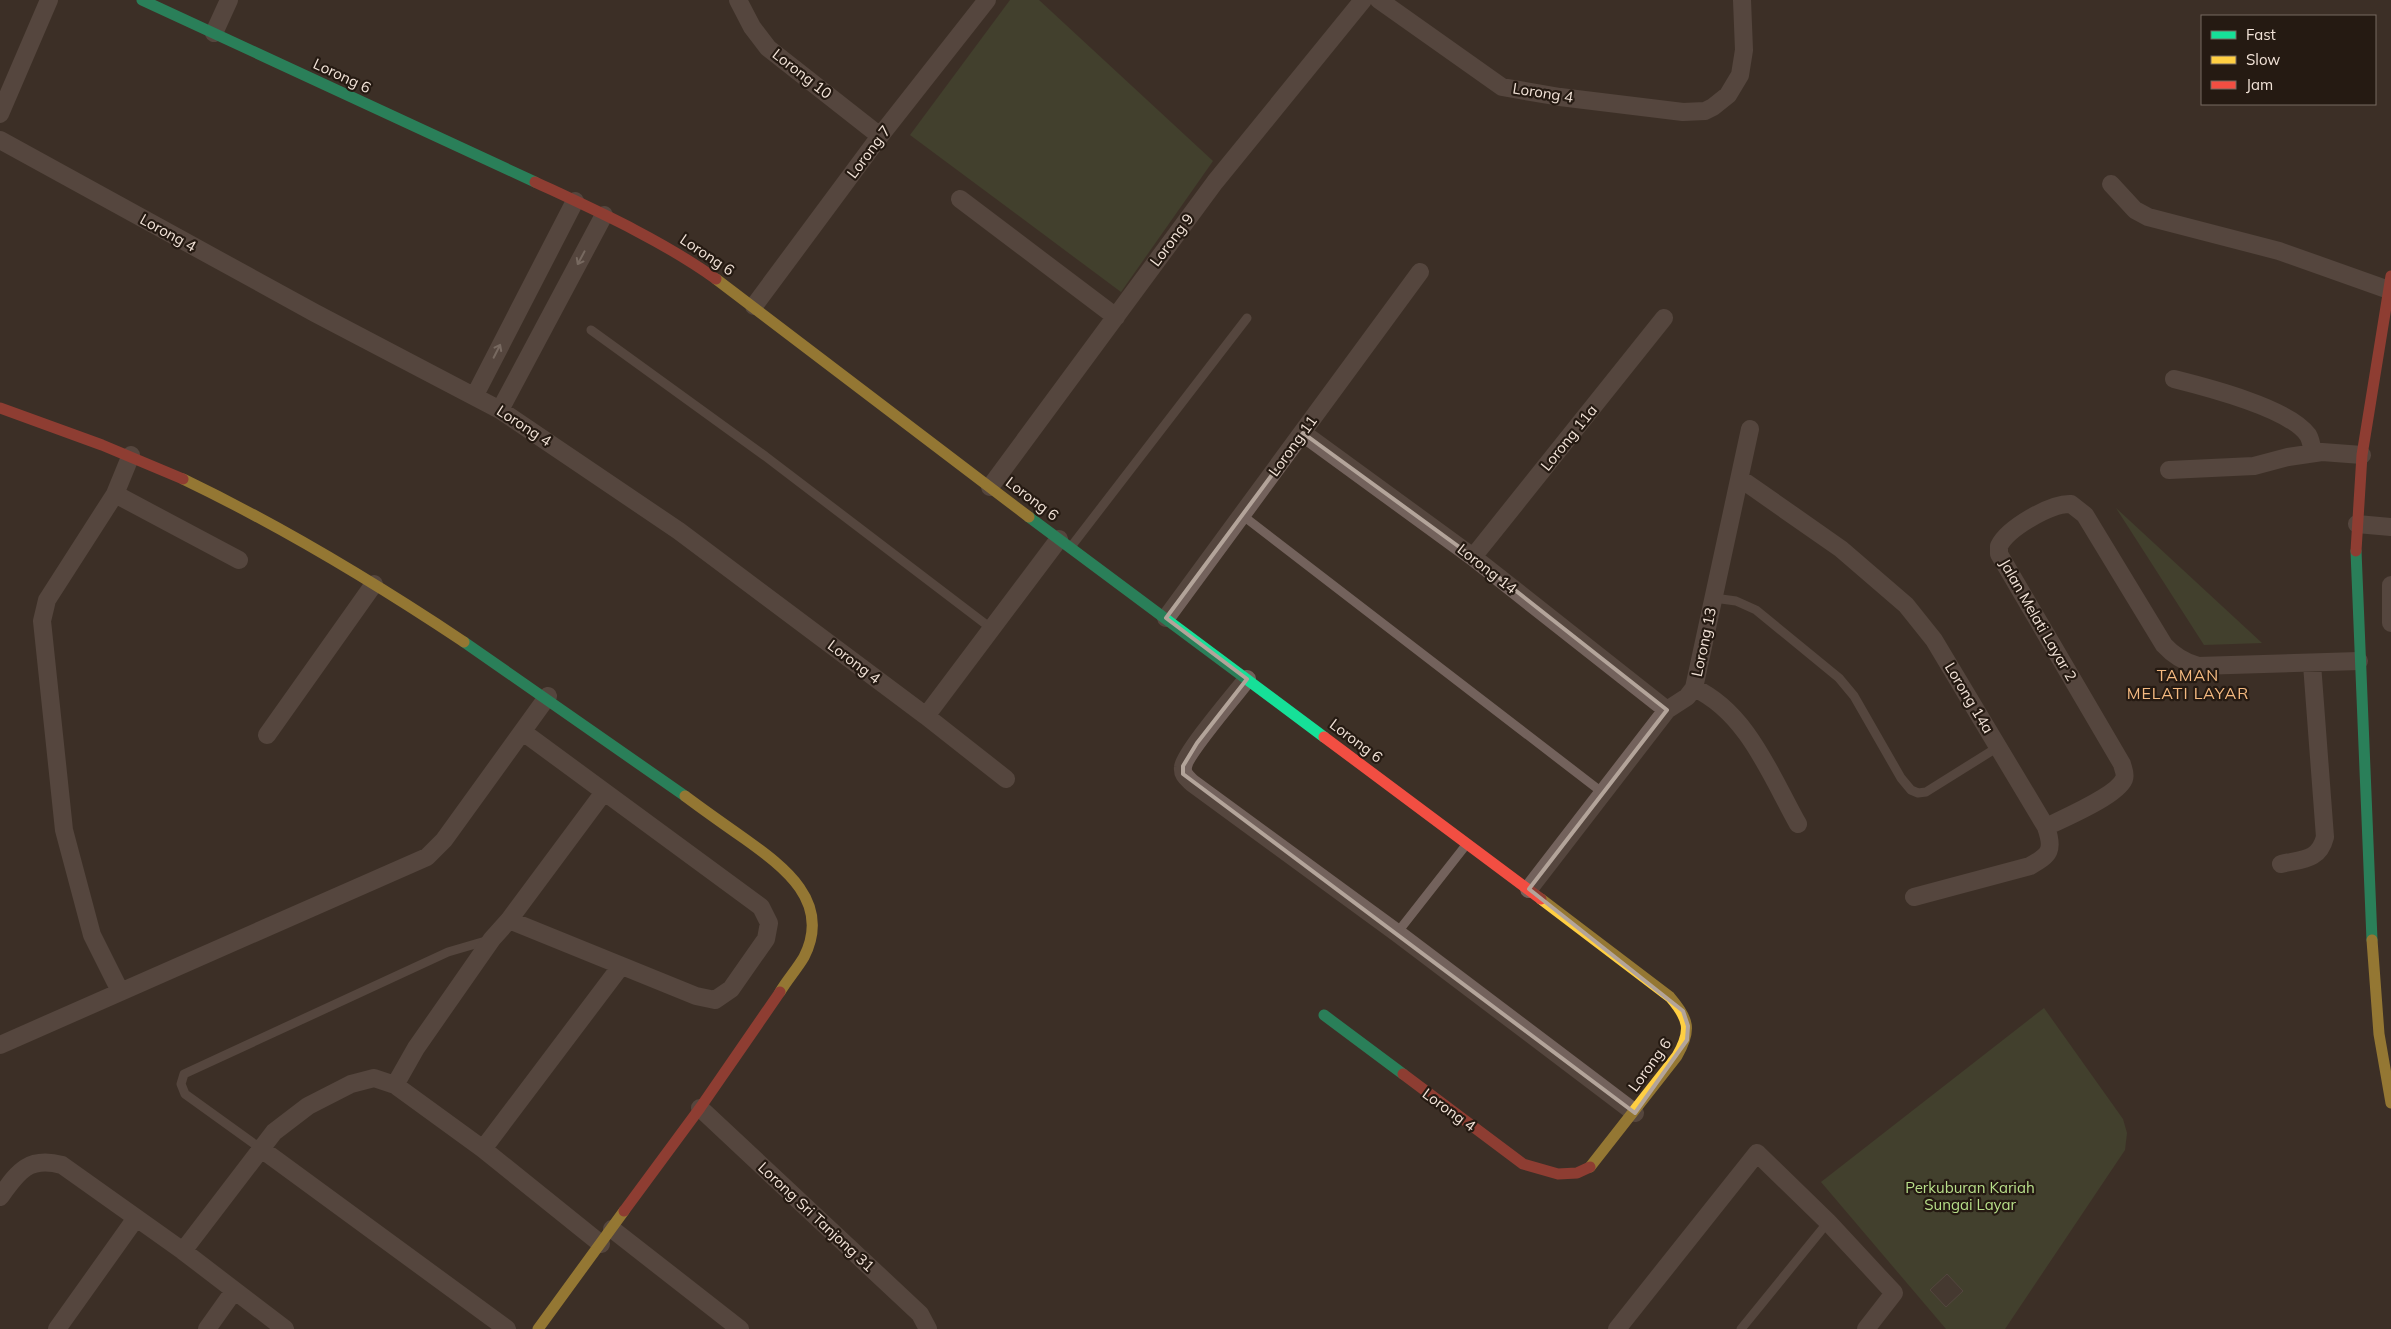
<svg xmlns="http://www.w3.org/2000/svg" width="2391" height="1329" font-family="Mulish,sans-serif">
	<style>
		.green { fill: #495436 }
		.building { fill: #50453d; stroke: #70645c }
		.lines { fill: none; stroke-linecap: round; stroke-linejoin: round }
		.lane { stroke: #73625c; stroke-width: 9 }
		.street { stroke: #73625c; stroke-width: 18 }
		.fast { stroke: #16e098; stroke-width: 11 }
		.slow { stroke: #ffcf43; stroke-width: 11 }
		.jam { stroke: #f24e42; stroke-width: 11 }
		.oneway { stroke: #bfafa6 }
		.marked { fill: none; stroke: #b3a49a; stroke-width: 4; stroke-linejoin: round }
		.labels { text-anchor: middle; stroke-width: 4.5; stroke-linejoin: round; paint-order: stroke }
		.street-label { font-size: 15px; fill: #f2e3d8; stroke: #251a12 }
		.park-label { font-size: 15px; fill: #b8df8a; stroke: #251a12 }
		.neighbourhood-label { font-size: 16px; letter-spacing: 1px; fill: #f5ba81; stroke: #251a12 }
	</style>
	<rect width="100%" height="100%" fill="#3d3026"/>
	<path class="green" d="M1010,0H1039L1213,161L1121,292L910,135Z
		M2116,508L2262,643L2204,645Z
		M2044,1008L2123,1119L2127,1133L2125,1150L2005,1329H1946L1821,1182Z"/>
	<path class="building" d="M1947,1274L1963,1291L1946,1307L1930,1290Z"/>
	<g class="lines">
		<path class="lane" d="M591,330L765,456L992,629
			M1242,515L1603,793
			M1070,548L1247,318
			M1714,598L1736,601L1756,610L1839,678L1854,696L1901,778L1911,790L1918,793L1926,792L1998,747
			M1397,933L1466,845
			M260,1148L185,1094L181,1084L184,1074L448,952L489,940
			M1741,1329L1828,1222"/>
		<path class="street" d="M738,0L752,27L768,48L880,136
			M1379,0L1502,87L1560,97L1683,112L1705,111L1713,107L1728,95L1740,75L1744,50L1742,0
			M214,33L229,0
			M0,114L49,0
			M0,140L315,313L500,410L679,531L926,716L1006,779
			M2111,184L2135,210L2148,217L2279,251L2389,290
			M960,199L1116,317
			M754,306L880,136L987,0
			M2174,379C2206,387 2289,408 2308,435C2311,440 2312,447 2313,453
			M475,395L575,201
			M500,410L604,215
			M1303,433L1473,557L1667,710
			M2169,470L2254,466L2288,457L2322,452L2362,455
			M1741,479L1841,549L1906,605L1934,640L2046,827C2054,850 2050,855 2030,866L1914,897
			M990,487L1215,182L1363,0
			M115,494L239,560
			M2357,524L2391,527
			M1473,557L1664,318
			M2391,585V623
			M1166,618L1420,272
			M1247,679C1236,693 1184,754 1183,767C1182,775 1187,778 1192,783L1397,933L1635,1113
			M1694,688C1747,712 1771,776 1798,824
			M926,716L1059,539
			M267,735L374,584
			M2046,827C2064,818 2117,796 2124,779C2126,774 2123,769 2122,764L1999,554V546C2008,528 2051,503 2071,504L2085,515L2164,645C2174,656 2184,662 2198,666L2359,661
			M2281,864C2302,859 2319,861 2325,837L2312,664
			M1529,889L1667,710L1687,697L1694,688L1750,429
			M509,920L696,996L715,1000L731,989L766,939L769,923L761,907L523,732
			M120,991L92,935L64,830L42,621L47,600L115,494L131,455
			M0,1045L427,857L444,840L548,696
			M395,1085L416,1048L492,939L509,920L604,792
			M700,1108L920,1314L928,1329
			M260,1148L507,1329
			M483,1149L621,966
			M0,1197C18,1172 28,1156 62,1165L183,1251L285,1329
			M612,1229L740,1329
			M183,1251L274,1132L308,1106L351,1084L374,1078L395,1085L483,1149L601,1244
			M57,1329L136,1218
			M207,1329L234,1291
			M1617,1329L1757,1153L1828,1222L1894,1293L1866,1329"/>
		<path class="fast" d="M142,0L535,182
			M1029,517L1324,737
			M2356,551L2372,940
			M464,642L685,796
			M1324,1015L1403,1074"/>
		<path class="slow" d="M716,279L1029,517
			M183,479C281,526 374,582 464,642
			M685,796C705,811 725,825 745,839C784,867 832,902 804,957C797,969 787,980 780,992
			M1541,899L1670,997C1689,1019 1692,1030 1677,1056L1590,1167
			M2372,940L2379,1034L2391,1103
			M538,1329L624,1211"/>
		<path class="jam" d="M535,182C597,211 660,239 716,279
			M0,408L102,445L183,479
			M2356,551L2362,455L2391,276
			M1324,737L1541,899
			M1403,1074L1523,1164L1558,1174L1577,1173L1590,1167
			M624,1211L700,1108L780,992"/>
	</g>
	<defs><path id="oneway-shaft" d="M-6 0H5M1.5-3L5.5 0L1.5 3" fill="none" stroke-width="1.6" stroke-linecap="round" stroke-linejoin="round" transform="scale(1.25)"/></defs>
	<g class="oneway">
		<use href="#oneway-shaft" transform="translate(581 258) rotate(118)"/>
		<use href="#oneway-shaft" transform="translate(497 351) rotate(-63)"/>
	</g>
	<path d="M0 0H2391V1329H0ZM1303,433L1473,557L1667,710L1529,889L1683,1011L1688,1026L1687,1040L1635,1113L1183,774V766L1197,743L1247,679L1166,618Z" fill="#3d3026" fill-opacity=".55" fill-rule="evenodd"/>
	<path class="marked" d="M1303,433L1473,557L1667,710L1529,889L1683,1011L1688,1026L1687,1040L1635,1113L1183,774V766L1197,743L1247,679L1166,618Z"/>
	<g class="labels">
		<g class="street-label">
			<text transform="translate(802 74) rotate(38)" y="5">Lorong 10</text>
			<text transform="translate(342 76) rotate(25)" y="5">Lorong 6</text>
			<text transform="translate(1543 93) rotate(9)" y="5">Lorong 4</text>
			<text transform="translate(869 152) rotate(-53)" y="5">Lorong 7</text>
			<text transform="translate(168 233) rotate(29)" y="5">Lorong 4</text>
			<text transform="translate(1172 240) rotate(-53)" y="5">Lorong 9</text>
			<text transform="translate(707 255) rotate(34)" y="5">Lorong 6</text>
			<text transform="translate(524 426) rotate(33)" y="5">Lorong 4</text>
			<text transform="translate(1569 438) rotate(-51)" y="5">Lorong 11a</text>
			<text transform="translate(1293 446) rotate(-54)" y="5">Lorong 11</text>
			<text transform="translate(1032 499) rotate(37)" y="5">Lorong 6</text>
			<text transform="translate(1487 569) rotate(38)" y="5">Lorong 14</text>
			<text transform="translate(2038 620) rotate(60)" y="5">Jalan Melati Layar 2</text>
			<text transform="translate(1704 642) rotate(-78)" y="5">Lorong 13</text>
			<text transform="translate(854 662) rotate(37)" y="5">Lorong 4</text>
			<text transform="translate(1969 698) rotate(59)" y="5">Lorong 14a</text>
			<text transform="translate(1356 741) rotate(37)" y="5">Lorong 6</text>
			<text transform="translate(1650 1065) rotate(-54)" y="5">Lorong 6</text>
			<text transform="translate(1449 1110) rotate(36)" y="5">Lorong 4</text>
			<text transform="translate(816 1217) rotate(43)" y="5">Lorong Sri Tanjong 31</text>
		</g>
		<g class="park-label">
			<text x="1970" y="1193">Perkuburan Kariah<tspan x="1970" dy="17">Sungai Layar</tspan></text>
		</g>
		<g class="neighbourhood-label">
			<text x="2188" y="681">TAMAN<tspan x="2188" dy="18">MELATI LAYAR</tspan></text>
		</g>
	</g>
	<rect x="2201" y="15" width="175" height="90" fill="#251a12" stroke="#776a61"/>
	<rect x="2211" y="31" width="25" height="8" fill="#16e098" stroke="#776a61"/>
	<text x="2246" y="40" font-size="15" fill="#f2e3d8">Fast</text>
	<rect x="2211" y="56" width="25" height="8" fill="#ffcf43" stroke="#776a61"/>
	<text x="2246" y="65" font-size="15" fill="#f2e3d8">Slow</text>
	<rect x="2211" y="81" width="25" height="8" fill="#f24e42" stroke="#776a61"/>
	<text x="2246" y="90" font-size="15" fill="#f2e3d8">Jam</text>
</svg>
